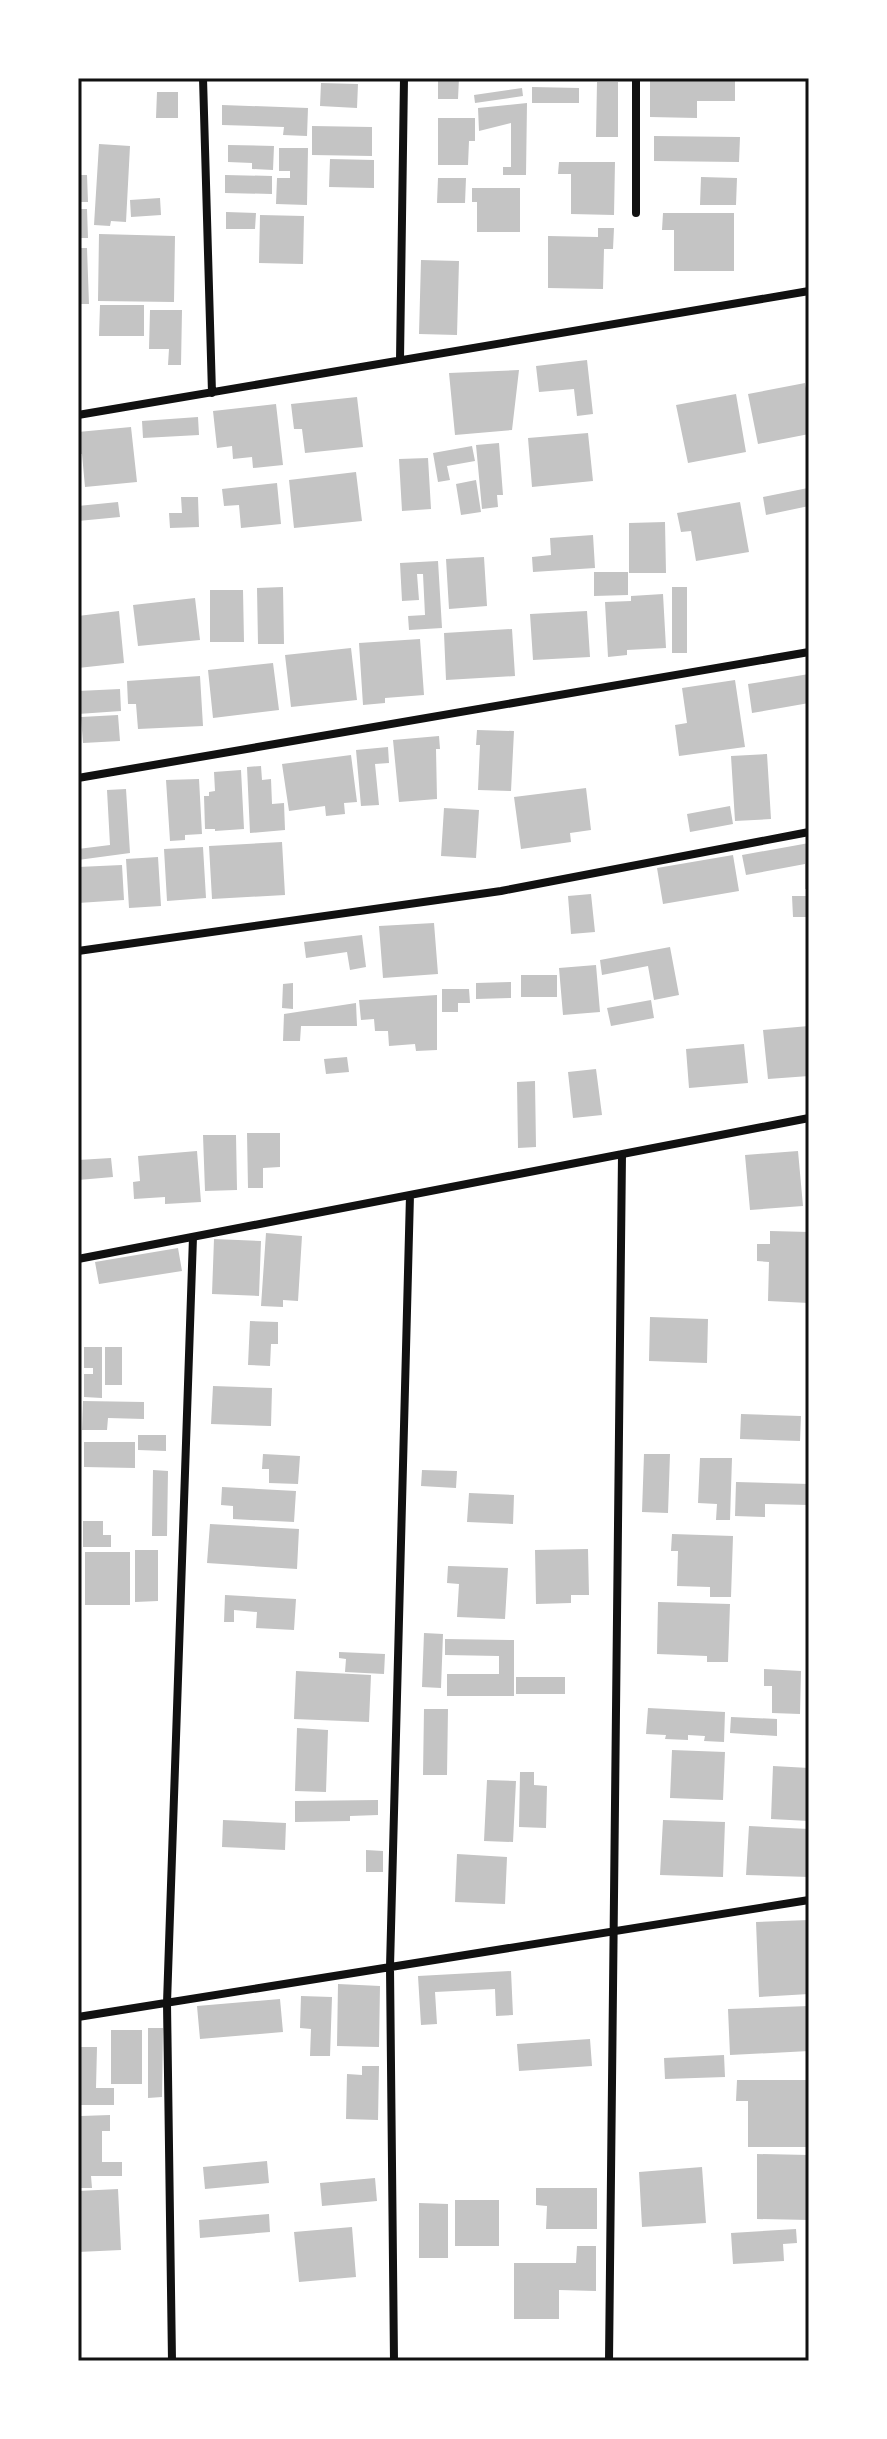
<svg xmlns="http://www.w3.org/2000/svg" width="887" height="2439" font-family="Manrope,sans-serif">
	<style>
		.building { fill: #c4c4c4 }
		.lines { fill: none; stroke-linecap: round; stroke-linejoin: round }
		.minor { stroke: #111; stroke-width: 8 }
		.neatline { fill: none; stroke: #111; stroke-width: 3 }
	</style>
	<rect width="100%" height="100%" fill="#fff"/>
	<path class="building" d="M438,78H459L458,99H438Z
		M650,78H735V101H697V118L650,117Z
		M597,82H618V137H596Z
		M321,83L358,84L357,108L320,106Z
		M532,87L579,88V103H532Z
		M522,88L523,96L475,103L474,95Z
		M157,92H178V118H156Z
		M527,103L526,175H503V167H511V123L479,131L478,108Z
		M222,105L308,108L307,136L283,135L284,127L222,125Z
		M438,118H475V141H469L468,165H438Z
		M312,126L372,127V156L312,155Z
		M654,136L740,137L739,162L654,161Z
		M99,144L130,146L126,222L111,221L110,226L94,225Z
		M228,145L274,146L273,170L252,169V163L228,162Z
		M279,148H308L307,205L276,204L277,178H290V171H279Z
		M330,159L374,160V188L329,187Z
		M559,162H615L614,215L571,214V174H558Z
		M78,175H87L88,202H78Z
		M225,175L272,176V194L225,193Z
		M701,177L737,178L736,205H700Z
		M438,178H466L465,203H437Z
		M472,188H520V232H477V202H472Z
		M160,198L161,215L131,217L130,200Z
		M78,209H87L88,238H78Z
		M226,212L256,213L255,229H226Z
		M663,213H734V271H674V230H662Z
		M260,215L304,216L303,264L259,263Z
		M598,228H614L613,249H604L603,289L548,288V236L598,237Z
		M99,234L175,236L174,302L98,301Z
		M78,248H87L89,304H78Z
		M421,260L459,261L457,335L419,334Z
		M100,305H144V336H99Z
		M150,310H182L181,365H168L169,349H149Z
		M587,360L593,414L577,416L574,389L539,392L536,366Z
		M519,370L512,430L455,435L449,373Z
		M805,383L809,405V434L758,444L748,394Z
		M736,394L746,452L688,463L676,405Z
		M357,397L363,447L305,453L302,429H294L291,404Z
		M276,404L283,465L253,468L252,457L233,459L232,446L217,448L213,411Z
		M198,417L199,435L143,438L142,421Z
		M131,427L137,482L85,487L82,454H78V432Z
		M588,433L593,481L532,487L528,438Z
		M499,443L503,495H497L498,507L482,509L476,445Z
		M472,446L475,461L447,466L450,480L438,482L433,453Z
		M428,458L431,509L402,511L399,459Z
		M356,472L362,521L294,528L289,480Z
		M476,480L481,512L461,515L456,484Z
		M277,483L281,524L241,528L239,505L224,506L222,489Z
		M808,488L809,506L766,515L763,497Z
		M181,497H198L199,527L170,528L169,513H182Z
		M118,502L120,517L78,521V506Z
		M740,502L749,552L696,561L691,531L681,532L677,513Z
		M665,522L666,573H629V523Z
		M593,535L595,568L533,572L532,557L551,555L550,538Z
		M484,557L487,606L449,609L446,559Z
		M438,561L442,628L409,630L408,616L425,615L423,574H417L419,600L402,601L400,563Z
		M594,572H628V595L594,596Z
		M283,587L284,644H258L257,588Z
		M672,587H687V653H672Z
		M210,590H243L244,642H210Z
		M663,594L666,648L627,650V655L608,657L605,602L631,601V596Z
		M195,598L200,640L138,646L133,605Z
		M119,611L124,663L78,668V616Z
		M587,611L590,657L533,660L530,614Z
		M512,629L515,676L446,680L444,633Z
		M420,639L424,695L385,698V703L363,705L359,643Z
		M351,648L357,700L291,707L285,655Z
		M273,663L279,710L213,718L208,670Z
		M809,674V703L752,713L748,684Z
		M200,676L203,726L138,729L136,704H128L127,681Z
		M735,680L745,747L679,756L675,725L687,723L682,688Z
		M120,689L121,711L78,714V691Z
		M118,715L120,741L83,743L81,717Z
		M477,730L514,731L511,791L478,790L480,745H476Z
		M439,736L440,749H436L437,799L399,802L393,740Z
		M388,747L389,763L375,764L379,805L361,806L356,750Z
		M767,754L771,819L735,821L731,756Z
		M351,755L357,802L344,803L345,814L326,816L325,806L289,811L282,764Z
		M261,766L262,780L271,779L272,804L284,803L285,830L250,833L247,767Z
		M241,770L244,829L215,831V829H205L204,796H209V792L215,791L214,772Z
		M199,779L202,834L185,835V840L170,841L166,780Z
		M586,788L591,830L570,833L571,842L521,849L514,797Z
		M126,789L130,853L78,860V849L110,845L107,790Z
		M730,806L733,824L690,832L687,814Z
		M444,808L479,810L476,858L441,856Z
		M282,842L285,895L212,899L209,846Z
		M809,843V889H805V864L746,875L742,855Z
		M203,847L206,898L167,901L164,849Z
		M733,855L739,891L663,904L657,868Z
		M158,857L161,906L129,908L126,859Z
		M122,865L124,900L78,903V867Z
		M591,894L595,932L571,934L568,896Z
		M792,896H809V917H793Z
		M434,923L438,974L383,978L379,926Z
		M362,935L366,967L350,970L347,952L306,958L304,942Z
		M670,947L679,995L654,1000L648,966L602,975L600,960Z
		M596,965L600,1012L563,1015L559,968Z
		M521,975H557V997H521Z
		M511,982V998L476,999V983Z
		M293,983V1009L282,1008L283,984Z
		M442,989H469L470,1003H458V1012H442Z
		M437,995V1050L416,1051L415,1044L389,1046L388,1031H375L374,1019L361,1020L359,1000Z
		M651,1000L654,1018L611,1026L607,1008Z
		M356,1003L357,1026H301L300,1041H283L284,1014Z
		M809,1026V1076L768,1079L763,1030Z
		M744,1044L748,1083L689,1088L686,1049Z
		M347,1057L349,1072L326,1074L324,1059Z
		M596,1069L602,1115L573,1118L568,1072Z
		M535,1081L536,1147L518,1148L517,1082Z
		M247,1133H280V1167L263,1168V1188H248Z
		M203,1135H236L237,1190L205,1191Z
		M197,1151L201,1202L165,1204V1197L134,1199L133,1182L140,1181L138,1156Z
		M798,1151L803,1206L750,1210L745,1155Z
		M111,1158L113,1177L78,1180V1160Z
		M770,1231L809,1232V1303L768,1301L769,1262L757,1261V1244H770Z
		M266,1233L302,1236L298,1301L283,1300V1307L261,1306Z
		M214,1239L261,1241L259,1296L212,1294Z
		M178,1248L182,1271L99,1284L95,1262Z
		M650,1317L708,1319L707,1363L649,1361Z
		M250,1321L278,1322V1344H271L270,1366L248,1365Z
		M84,1347H102V1398L84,1397V1374H93V1368H84Z
		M105,1347H122V1385H105Z
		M213,1386L272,1388L271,1426L211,1424Z
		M83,1401L144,1402V1419L108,1418L107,1430H82Z
		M741,1414L801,1416L800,1441L740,1439Z
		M138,1435H166V1451L138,1450Z
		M84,1442H135V1468L84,1467Z
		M263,1454L300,1456L298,1484L269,1483V1469H262Z
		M644,1454H670L668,1513L642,1512Z
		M700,1458H732L730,1520H716L717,1504L698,1503Z
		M153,1470L168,1471L167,1536H152Z
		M422,1470L457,1471L456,1488L421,1486Z
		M736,1482L809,1484V1505L765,1504V1517L735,1516Z
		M222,1487L296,1491L294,1522L233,1519V1506L221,1505Z
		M469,1493L514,1495L513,1524L467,1522Z
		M83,1521H103V1535H111V1547H83Z
		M210,1524L299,1529L297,1569L207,1563Z
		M672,1534L733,1536L731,1597H710V1587L677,1586L678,1551H671Z
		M588,1549L589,1595H571V1603L536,1604L535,1550Z
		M135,1550H158V1601L135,1602Z
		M85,1552H130V1605H85Z
		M448,1566L508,1568L505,1619L457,1617L459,1584L447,1583Z
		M225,1595L296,1599L294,1630L256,1628L257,1612L234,1610V1622H224Z
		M658,1602L730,1604L728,1662H707V1656L657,1654Z
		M424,1633L443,1634L441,1688L422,1687Z
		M445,1639L514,1640V1696H447V1674H499V1656L445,1655Z
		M339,1652L385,1654L384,1674L345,1672L346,1659L339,1658Z
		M764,1669L801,1671L800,1714L772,1713V1686H764Z
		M296,1671L371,1675L369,1722L294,1719Z
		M516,1677H565V1694H516Z
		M648,1708L725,1712L724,1742L704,1741L705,1736L688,1735V1740L665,1739L666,1735L646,1734Z
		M424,1709H448L447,1775H423Z
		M731,1717L777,1719V1736L730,1733Z
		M297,1728L328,1730L326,1792L295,1791Z
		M672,1750L725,1752L723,1800L670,1798Z
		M773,1766L809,1768V1821L771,1819Z
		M520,1772H534V1785L547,1786L546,1828L519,1827Z
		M487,1780L516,1781L513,1842L484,1841Z
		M378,1800V1815L350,1816V1821L295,1822V1801Z
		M223,1820L286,1823L285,1850L222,1847Z
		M663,1820L725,1822L723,1877L660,1875Z
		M749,1826L809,1829V1877L746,1875Z
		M366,1850L383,1851V1872H366Z
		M457,1854L507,1857L505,1904L455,1902Z
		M809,1920V1994L759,1997L756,1922Z
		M511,1971L513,2015L496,2016L495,1989L435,1992L437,2024L421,2025L418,1976Z
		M338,1984L380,1986L379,2047L337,2046Z
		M301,1996L332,1997L330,2056H310L311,2029L300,2028Z
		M280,1999L283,2032L200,2039L197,2006Z
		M809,2006V2051L730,2055L728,2009Z
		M148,2028H163L162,2097L148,2098Z
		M111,2030H142V2084H111Z
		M590,2039L592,2066L519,2071L517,2044Z
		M78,2047H97L96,2088H114V2105H78Z
		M724,2055L725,2077L665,2079L664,2058Z
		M362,2066H379L378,2120L346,2119L347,2074L362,2075Z
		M737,2080H809V2147H748V2101H736Z
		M110,2115V2131H102V2162H122V2176H91L92,2188H78L81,2116Z
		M757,2154L809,2155V2220L757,2219Z
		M267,2161L269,2183L205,2189L203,2167Z
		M702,2167L706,2223L642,2227L639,2172Z
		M375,2178L377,2201L322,2206L320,2183Z
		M536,2188H597V2229H546L547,2206L536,2205Z
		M118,2189L121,2250L78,2252V2191Z
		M455,2200H499V2246H455Z
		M419,2203L448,2204V2258H419Z
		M269,2214L270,2232L200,2238L199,2220Z
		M352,2227L356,2277L299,2282L294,2232Z
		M796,2229L797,2243L783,2244L784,2261L733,2264L731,2233Z
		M577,2246H596V2291L559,2290V2319H514V2263H576Z"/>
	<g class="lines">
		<path class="minor" d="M203,78L212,393
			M636,78V213
			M400,360L404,78
			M78,415L809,291
			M78,778L809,652
			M78,951L501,891L809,832
			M78,1259L809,1118
			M78,2017L809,1900
			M172,2361L167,2003L193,1237
			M394,2361L390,1967L410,1195
			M609,2361L622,1154"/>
	</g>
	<rect width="887" height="2439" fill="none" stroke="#ffffff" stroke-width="160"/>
	<rect x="80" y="80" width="727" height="2279" class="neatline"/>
</svg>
